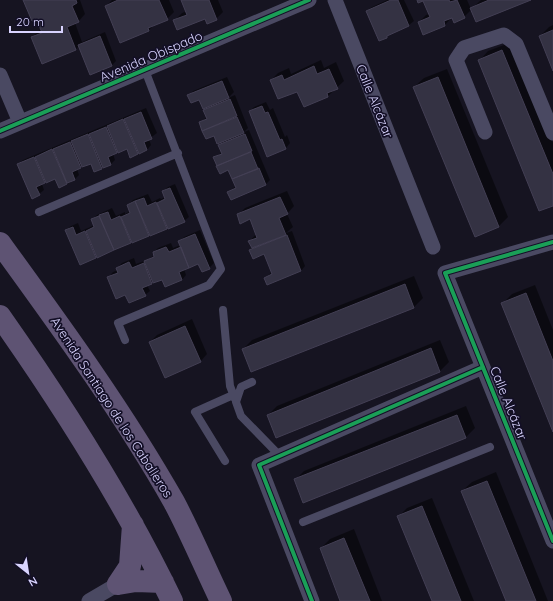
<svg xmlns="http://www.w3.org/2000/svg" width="553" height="601" font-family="Quicksand,sans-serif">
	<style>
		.shadow { fill: #0007 }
		.building { fill: #343243; stroke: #433f54 }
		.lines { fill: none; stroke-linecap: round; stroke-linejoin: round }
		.lane { stroke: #4a4962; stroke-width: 8 }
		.street { stroke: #4a4962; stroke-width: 15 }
		.primary { stroke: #5e5373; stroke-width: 22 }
		.cycleway-casing { stroke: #130f26; stroke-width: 6 }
		.cycleway { stroke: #1a9f57; stroke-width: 4 }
		.labels { text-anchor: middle; stroke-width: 3.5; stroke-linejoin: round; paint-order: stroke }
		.street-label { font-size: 13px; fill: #d9d4ff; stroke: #130f26 }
	</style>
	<rect width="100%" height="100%" fill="#161421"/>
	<path class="shadow" d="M24,0H80L85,14L78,22L75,23L82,42L105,32L116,61L111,66L79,46L76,49L32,37L41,29L37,18Z
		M112,0H169L174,12L167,19L155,24L148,31L106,6Z
		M182,0H218L223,12L216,19L205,18L175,20L182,13L187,11Z
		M387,0H404L414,21L409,25L390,34L387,37L367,11L372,7Z
		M424,0H467L471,9L481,0H528L472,9L464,17H452L445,25L424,34L419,22L426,15L429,14Z
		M553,25V69L540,36L549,27Z
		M512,42L553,143V205L479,61L488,51Z
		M321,60L324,68L336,62L344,81L328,96L298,90L271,80L278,73L289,68L291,74Z
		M447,69L508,217L499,226L476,236L414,87L424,78Z
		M227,77L234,92L228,98L235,95L248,128L244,132L249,130L270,180L265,185L229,192L236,186L228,169L215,158L222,152L219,145L224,141L214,134L206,138L200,123L207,117L205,110L210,105L200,99L189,96L193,91Z
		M266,102L270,110L273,108L285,137L287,135L290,143L286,148L268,155L250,111L254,107Z
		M146,108L157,133L149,139L151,145L147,150L137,153L127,148L118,151L113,154L115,160L111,164L95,171L91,163L82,166L77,169L79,175L75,179L66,183L56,178L42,184L44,190L39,194L18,164L23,160Z
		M175,184L189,217L184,221L133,242L132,240L80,263L66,230L71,226L78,223L81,231L95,225L92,219L97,215L112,208L116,216L125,212V214L131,211L128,205L133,200L148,194L152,202L160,198L161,199L166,197L163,191L168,187Z
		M287,191L294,206L287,214L293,227L286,233L292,231L305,266L301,271L265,278L272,272L264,253L250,250L253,248L250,241L256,234L250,218L238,215L245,208Z
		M200,230L214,263L209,268L199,263L184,269L186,275L182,280L163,278L153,281L147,285L150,291L145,295L126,294L109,277L113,272L118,270L117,268L122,263L134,258L136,264L147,260L155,255L154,252L158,248L171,243L173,248L181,245L179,242L184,237Z
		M414,276L423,298L414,307L252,371L243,349L252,340Z
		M535,285L553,330V430L503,303L512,294Z
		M192,319L207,354L200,362L150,342L157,335Z
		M440,340L449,362L440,371L277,437L268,415L277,406Z
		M466,406L475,428L466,437L303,501L295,480L304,471Z
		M496,472L548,601H507L462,491L472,482Z
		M432,498L474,601H433L398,517L407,508Z
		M354,529L382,601H342L321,548L330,539Z"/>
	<path class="building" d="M23,0H76L77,3L72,6L79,22L67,27L76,50L42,64L31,37L42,33L37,20L32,21Z
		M118,0H159L168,20L148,28L149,31L120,43L105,6Z
		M181,0H209L217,20L207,24L205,19L177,30L173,20L187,15Z
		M391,0H398L409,26L387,36V38L379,41L366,11Z
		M417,0H449L450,2L457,0L465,18L454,23L452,18L444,21L445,26L423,35L418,22L430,17L423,1L418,3Z
		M489,0H531L476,22L470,8Z
		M553,30V71L539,36Z
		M100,36L112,66L90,75L78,45Z
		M502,50L553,174V206L539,211L478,60Z
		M314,66L317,74L329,69L338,89L327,93L328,97L304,107L297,92L278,99L270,80L282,75L284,80Z
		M438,77L499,227L475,237L413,87Z
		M222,81L229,98L203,109L199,100L191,103L187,95Z
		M230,99L237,116L202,131L199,122L207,119L203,110Z
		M262,106L265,113L268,112L280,140L282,139L286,149L267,157L249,111Z
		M141,112L152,139L144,142L147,150L139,154L124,119Z
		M237,117L244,133L217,144L214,136L206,139L202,131Z
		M123,119L138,154L130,158L127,149L118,153L107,126Z
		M106,127L117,153L108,157L111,165L103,168L89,134Z
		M88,134L102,169L94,172L91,164L82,167L71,141Z
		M245,134L252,151L217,166L213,157L222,154L218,145Z
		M70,142L81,168L72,172L75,180L67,183L53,149Z
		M52,149L67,184L59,188L55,179L46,183L35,157Z
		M251,152L258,169L232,179L228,170L220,174L216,166Z
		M34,157L45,183L36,187L40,195L32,199L17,164Z
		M259,168L266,185L231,200L227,192L236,188L232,179Z
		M170,188L185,222L168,229L157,203L165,199L162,191Z
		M280,197L288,214L279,218L286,235L252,248L248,241L257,238L250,219L240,224L237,214Z
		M144,198L147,206L156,202L167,229L150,236L135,201Z
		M135,201L149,236L132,243L121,217L130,213L127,205Z
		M108,212L111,220L120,216L131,243L114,250L99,215Z
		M99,216L114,250L97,258L86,231L94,227L91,219Z
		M73,227L76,235L85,231L96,258L80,265L65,230Z
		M195,234L210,269L202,272L198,264L189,268L178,241Z
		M287,235L301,271L267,285L264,278L272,274L264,254L253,259L249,250Z
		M166,247L169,252L181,247L189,268L179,272L182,280L165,287L162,280L153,283L144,261L154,257L153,252Z
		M129,262L132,268L144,263L152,284L142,288L146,296L129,303L125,295L116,299L107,277L118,273L116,268Z
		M405,284L414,308L251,372L242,349Z
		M526,293L553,361V432L501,303Z
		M185,326L201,362L165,378L149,342Z
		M431,348L440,372L276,438L267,415Z
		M457,415L466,438L303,503L294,479Z
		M487,481L536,601H506L461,491Z
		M422,506L461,601H432L397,516Z
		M344,538L370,601H340L320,548Z"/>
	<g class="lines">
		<path class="lane" d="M39,212L178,153
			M223,310L230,386L235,399
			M125,340L118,323L209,285L221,269L145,70
			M252,382L241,387L236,402L241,416L280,456
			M225,461L195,412L233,395
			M303,522L490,447"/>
		<path class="street" d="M335,0L433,247
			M0,75L20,122
			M0,131L309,0
			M485,132L456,60L464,48L504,35L516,44L553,133
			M553,242L445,273L553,541
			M89,601L118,584
			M312,601L259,465L483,367"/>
		<path class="primary" d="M0,243C61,327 123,412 174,502C191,534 205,568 221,601
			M0,316C64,407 124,501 172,601
			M118,584L130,566L133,525
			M118,584L136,581L163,582"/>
		<g class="cycleway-casing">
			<path id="cycleway" d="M0,131L309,0
				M553,242L445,273L553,541
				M312,601L259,465L483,367"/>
		</g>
		<use href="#cycleway" class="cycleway"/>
	</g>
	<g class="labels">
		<g class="street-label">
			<text transform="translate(151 56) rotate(-23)" y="5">Avenida Obispado</text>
			<text transform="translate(375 101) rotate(68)" y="5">Calle Alcázar</text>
			<text transform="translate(509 403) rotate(68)" y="5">Calle Alcázar</text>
			<text transform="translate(112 407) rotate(57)" y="5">Avenida Santiago de los Caballeros</text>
		</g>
	</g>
	<g transform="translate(28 573) rotate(150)" stroke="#130f26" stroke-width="3" paint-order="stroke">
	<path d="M0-3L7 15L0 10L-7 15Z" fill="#d9d4ff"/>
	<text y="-6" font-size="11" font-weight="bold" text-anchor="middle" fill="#d9d4ff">N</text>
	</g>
	<path d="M10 26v6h52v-6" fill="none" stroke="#d9d4ff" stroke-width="2"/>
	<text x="16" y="26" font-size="12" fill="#d9d4ff" stroke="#130f26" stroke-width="3" paint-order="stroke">20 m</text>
</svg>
